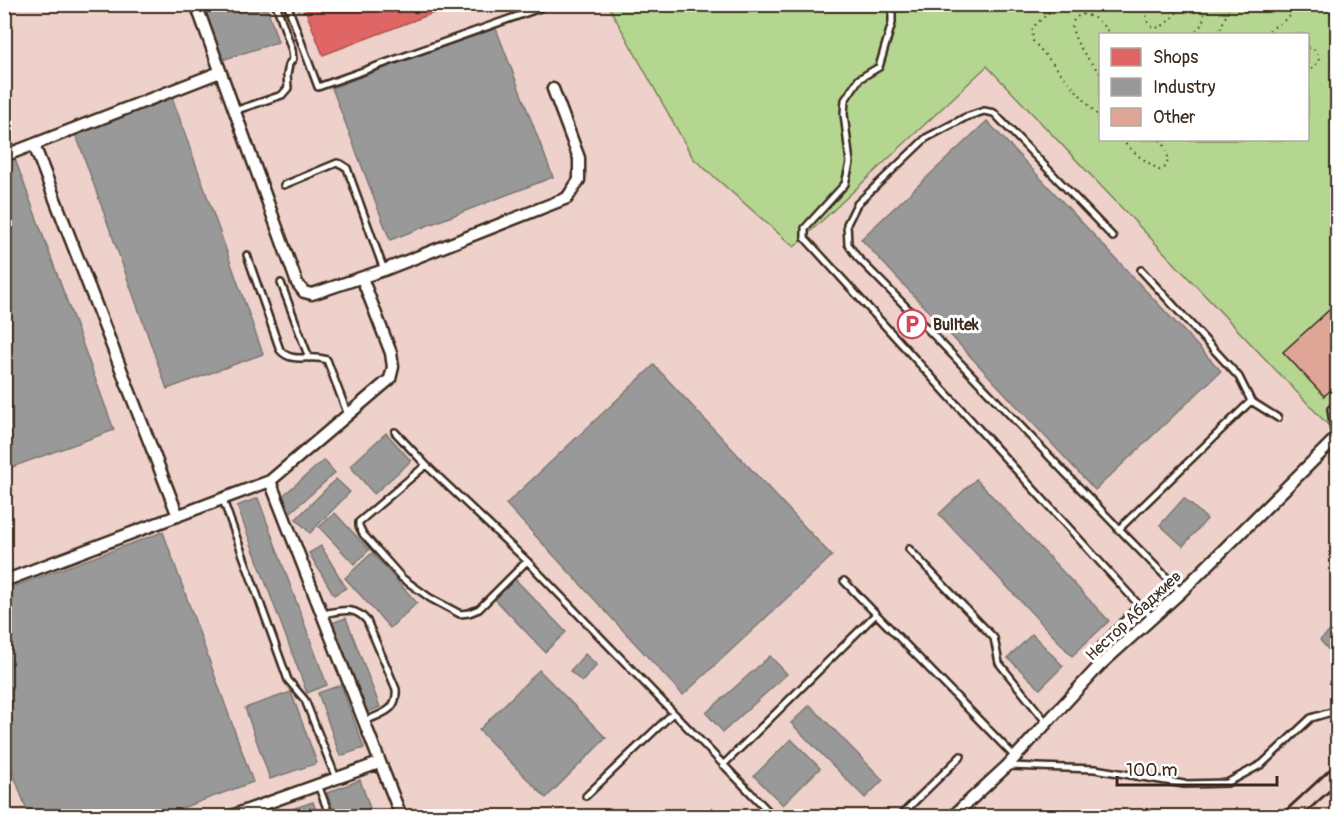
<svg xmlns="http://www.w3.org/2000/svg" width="1342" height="821" font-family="Pangolin,sans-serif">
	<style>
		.built { fill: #eed1ca }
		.green { fill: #b5d690; stroke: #788057; stroke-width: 1.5; fill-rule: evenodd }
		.shops { fill: #e06666; stroke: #ae5450; stroke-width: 1.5 }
		.industry { fill: #999; stroke: #7d7874; stroke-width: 1.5 }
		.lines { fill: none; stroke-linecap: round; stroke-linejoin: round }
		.stream { stroke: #689194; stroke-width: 3 }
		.building { fill: #dfa698; stroke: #3b2a1e; stroke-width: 1.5 }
		.service-casing { stroke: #3b2a1e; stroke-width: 10 }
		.minor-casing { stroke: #3b2a1e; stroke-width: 15 }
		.path { stroke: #3b2a1e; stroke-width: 2; stroke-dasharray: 1.5 4.5; stroke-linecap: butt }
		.service { stroke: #fff; stroke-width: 5 }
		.minor { stroke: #fff; stroke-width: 10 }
		.rail { stroke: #3b2a1e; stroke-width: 3 }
		.labels { text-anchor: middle; stroke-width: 6; stroke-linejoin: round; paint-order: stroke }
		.poi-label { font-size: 16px; font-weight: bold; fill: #3b2a1e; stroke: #fff; text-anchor: start }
		.street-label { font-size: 16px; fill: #3b2a1e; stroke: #fff }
	</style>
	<rect width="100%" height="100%" fill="#f5e4e0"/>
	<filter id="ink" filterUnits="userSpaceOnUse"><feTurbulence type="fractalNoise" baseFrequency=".0167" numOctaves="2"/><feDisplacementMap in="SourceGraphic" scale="12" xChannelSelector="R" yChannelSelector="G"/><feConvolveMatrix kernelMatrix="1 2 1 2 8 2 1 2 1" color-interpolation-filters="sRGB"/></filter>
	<g filter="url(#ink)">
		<path class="built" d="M5,5H608L693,158L805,238L987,66L1330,427L1337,421V816H5Z"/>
		<path class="green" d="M608,5H1337V421L1330,427L987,66L794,247L693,158ZM1100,34H1308V140H1100Z"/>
		<path class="shops" d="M303,4H457L323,55Z"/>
		<path class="industry" d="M203,4H266L278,42L222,60Z
			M495,26L553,177L390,240L332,88Z
			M172,97L263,354L167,389L75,132Z
			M987,121L1221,371L1095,490L861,239Z
			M15,159L114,430L4,470V163Z
			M654,365L832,556L683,695L506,504Z
			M386,433L411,461L374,494L350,466Z
			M324,460L335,473L291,512L279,499Z
			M336,479L350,492L310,533L296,519Z
			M976,479L1109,621L1072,656L939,514Z
			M258,498L327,685L307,693L237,506Z
			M1184,498L1207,519L1183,546L1160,525Z
			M335,513L369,550L354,564L319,527Z
			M163,532L253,782L160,816H29L4,748V590Z
			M321,546L346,588L334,595L309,553Z
			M372,553L417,603L390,628L345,578Z
			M514,578L566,632L545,652L494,598Z
			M346,618L380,707L366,713L332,623Z
			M1330,631L1338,640V661L1320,640Z
			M1032,634L1063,666L1040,689L1008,658Z
			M585,654L597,665L582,682L570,671Z
			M770,656L787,674L723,732L706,713Z
			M539,670L606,738L546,798L479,730Z
			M341,685L364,748L340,756L318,693Z
			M291,692L317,763L270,779L245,708Z
			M810,705L883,780L865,798L791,723Z
			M791,739L820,768L783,805L754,776Z
			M360,780L370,808L348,816H336L327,793Z
			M313,802L318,816H278L277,814Z"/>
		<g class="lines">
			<path class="stream" d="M1327,4L1338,28"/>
		</g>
		<path class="building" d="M1338,302V384L1324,396L1283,352Z"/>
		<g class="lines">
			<g class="service-casing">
				<path id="service" d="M287,4L318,87L540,8L538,4
					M892,4V23L879,67L859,79L845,100L844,114L850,163L845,184L805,228V238L1139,605
					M234,111L282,95L288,88L287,75L289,64L293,59L292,50L276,4
					M284,185L337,163L341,164L347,168L384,270
					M1113,237L994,113L984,111L966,117L926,138L857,204L847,224L848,244L857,257C967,367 1071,482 1181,592
					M247,255L280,350C293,365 311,353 327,360L348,415
					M1141,270L1239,377L1251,401L1278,418
					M281,283L309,358
					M395,432L426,465L527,561L773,816
					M1335,439L1331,409L1338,403
					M426,465L359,522V526L363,534L402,578L430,598L460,614L469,613L479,609L527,561
					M223,500L288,680L305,700L336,778
					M1118,530L1251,401
					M909,549L994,638L999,663L1047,723
					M844,581L1015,757
					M322,614C341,611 354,605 367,621L396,689C398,712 381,713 363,722
					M1099,666L1093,658L1094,653L1139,605L1153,618
					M723,765L876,614
					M1008,766L1095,769L1184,784L1227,783L1262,764L1311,718L1338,710
					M318,785L330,816
					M586,796L673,713
					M900,816L961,756"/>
			</g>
			<g class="minor-casing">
				<path id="minor" d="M196,4L297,283L304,292L312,294L384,270L567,198L579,180V158L553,89
					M34,145L178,516
					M4,156L220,72
					M270,481L401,816
					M4,581L270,481L390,379L393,367L391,353L362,278
					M231,816L379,763
					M953,816L1007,766L1099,666L1181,592L1335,439"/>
			</g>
			<path class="path" d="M1058,4L1032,28L1033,41L1100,118
				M1150,4C1147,11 1144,17 1149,24C1160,37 1177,11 1185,4
				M1191,34C1202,28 1208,17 1201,4
				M1218,34L1231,4
				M1264,34L1289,17L1296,4
				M1308,47L1317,51L1319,61L1308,73
				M1100,73C1091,63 1066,34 1074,20C1076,17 1079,16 1081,14C1096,16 1101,23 1110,34
				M1121,140L1140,157L1159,170L1166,167C1170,155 1167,149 1160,140"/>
			<use href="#service" class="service"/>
			<use href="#minor" class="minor"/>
			<path class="rail" d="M1280,816L1338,762
				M1302,816L1338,783"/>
		</g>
	</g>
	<defs>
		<g id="parking-ring" transform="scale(1.5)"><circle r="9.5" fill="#fff" stroke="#d1495b" stroke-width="1.5"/><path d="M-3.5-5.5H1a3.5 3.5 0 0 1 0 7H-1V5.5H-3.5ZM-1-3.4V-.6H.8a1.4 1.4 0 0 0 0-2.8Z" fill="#d1495b"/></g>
	</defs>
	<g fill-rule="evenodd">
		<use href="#parking-ring" x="912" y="324"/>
	</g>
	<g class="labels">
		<g class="poi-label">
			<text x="933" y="330">Bulltek</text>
		</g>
		<g class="street-label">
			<text transform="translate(1133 615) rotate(-43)" y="6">Нестор Абаджиев</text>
		</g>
	</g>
	<rect width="1342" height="821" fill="none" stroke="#fff" stroke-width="24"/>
	<rect x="12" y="12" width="1318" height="797" fill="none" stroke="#3b2a1e" stroke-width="2" filter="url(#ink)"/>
	<rect x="1099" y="33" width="210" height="108" fill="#ffffff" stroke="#b1aaa5" stroke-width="1.5"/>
	<rect x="1111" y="48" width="30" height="18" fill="#e06666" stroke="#b1aaa5" stroke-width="1.5"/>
	<text x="1153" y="63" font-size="18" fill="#3b2a1e">Shops</text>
	<rect x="1111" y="78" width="30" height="18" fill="#999999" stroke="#b1aaa5" stroke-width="1.5"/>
	<text x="1153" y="93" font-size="18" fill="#3b2a1e">Industry</text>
	<rect x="1111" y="108" width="30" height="18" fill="#dfa698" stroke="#b1aaa5" stroke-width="1.5"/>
	<text x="1153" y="123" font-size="18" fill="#3b2a1e">Other</text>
	<path d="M1117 776v9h160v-9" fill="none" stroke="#3b2a1e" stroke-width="3"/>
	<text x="1126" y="776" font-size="18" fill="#3b2a1e" stroke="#ffffff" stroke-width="4.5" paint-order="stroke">100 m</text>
</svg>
